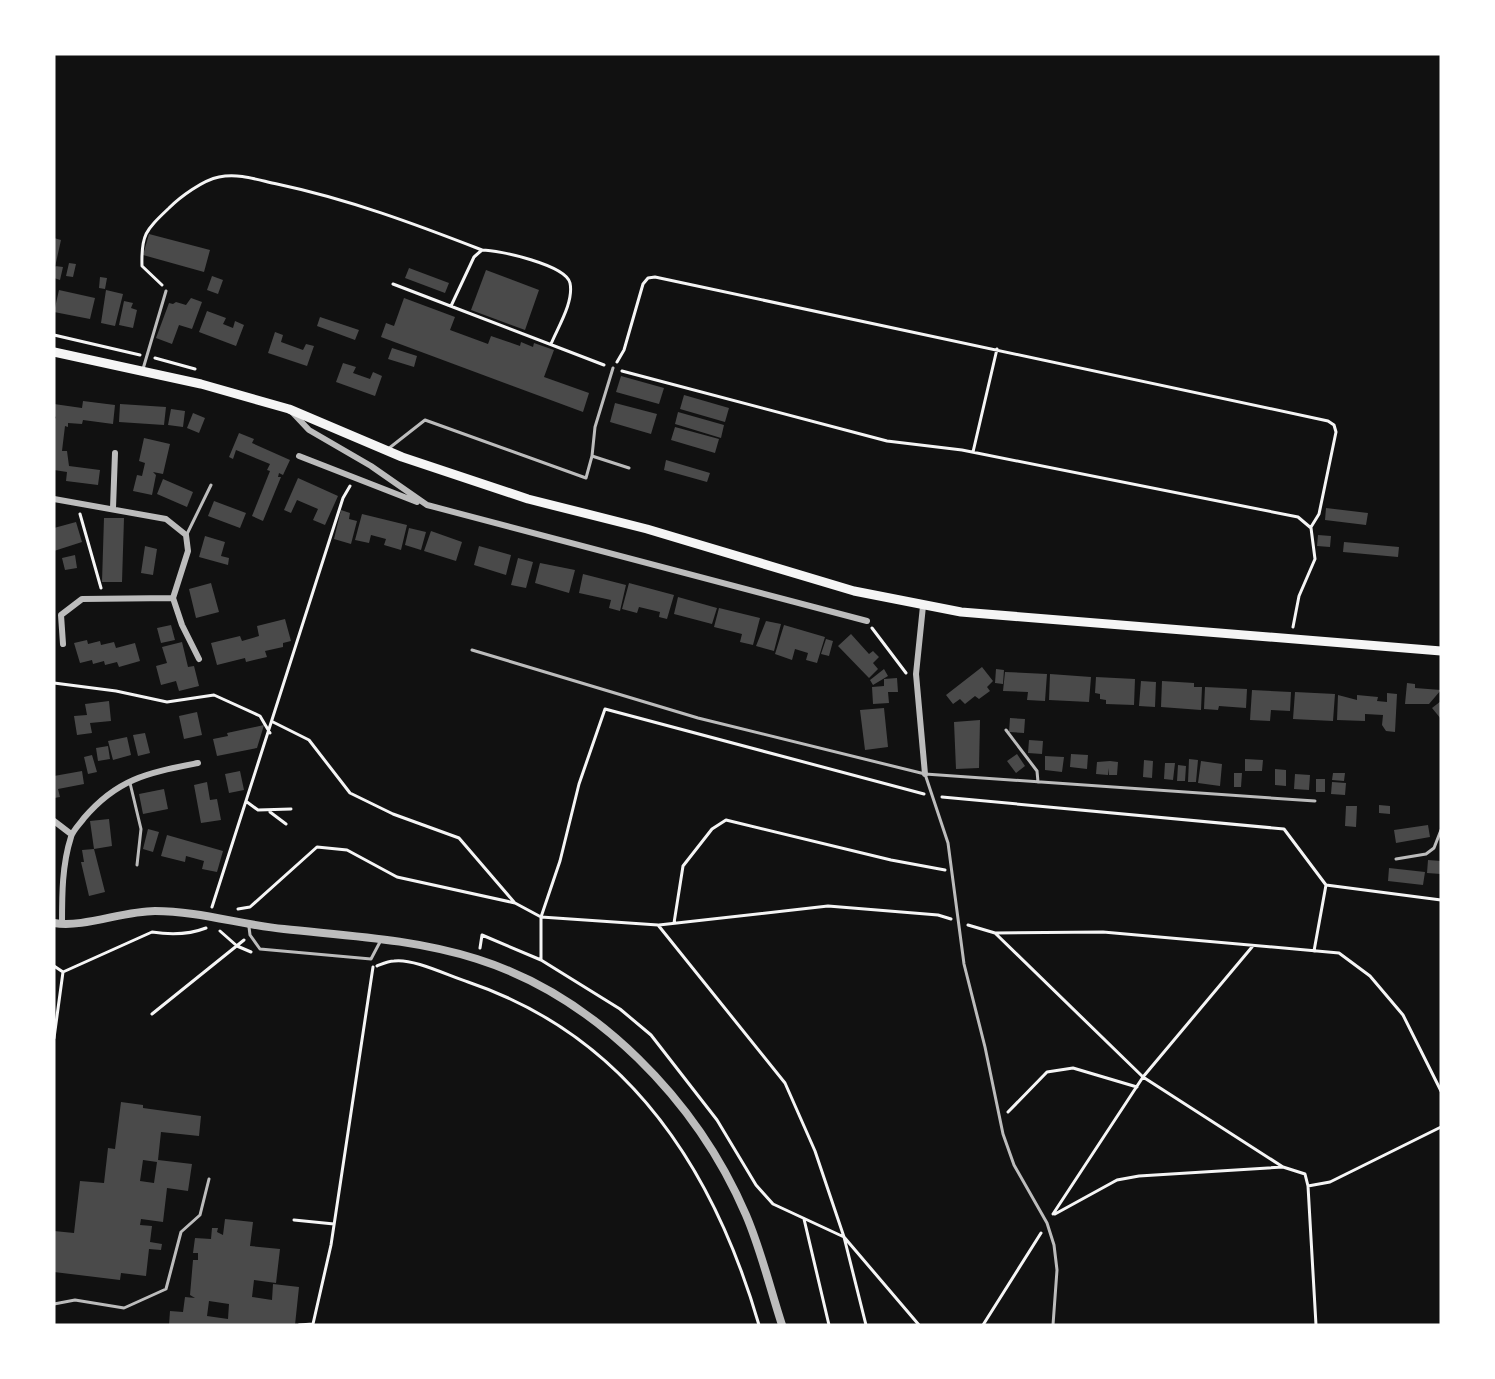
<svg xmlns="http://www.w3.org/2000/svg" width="1495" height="1379" font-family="Figtree,sans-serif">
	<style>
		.building { fill: #4a4a4a; fill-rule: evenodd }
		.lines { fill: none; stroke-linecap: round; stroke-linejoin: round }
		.path { stroke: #f5f5f5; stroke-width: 3 }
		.service { stroke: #bcbcbc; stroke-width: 3 }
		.minor { stroke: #bcbcbc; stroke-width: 6 }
		.tertiary { stroke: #bcbcbc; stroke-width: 8 }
		.secondary { stroke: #f5f5f5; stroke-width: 9 }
	</style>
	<rect width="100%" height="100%" fill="#111"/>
	<path class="building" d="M149,234L210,250L204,272L143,255Z
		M54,238L61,240L55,267H54Z
		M69,263L76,264L73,277L66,276Z
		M55,266L63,267L60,280L54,278Z
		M409,268L449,283L445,293L405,278Z
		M486,270L539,290L525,330L471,310Z
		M212,276L223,280L218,294L207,290Z
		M100,277L107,278L105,289L99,288Z
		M59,290L95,298L90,319L54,312Z
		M106,290L123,294L115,326L101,323Z
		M191,298L202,302L192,329L179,325L172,344L156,338L169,303L173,304L176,302L186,305Z
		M404,298L455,317L450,330L488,344L491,336L520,346L521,342L533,347L534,343L554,350L544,377L589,393L583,412L381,337L386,323L394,326Z
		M124,301L133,303L131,308L137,310L133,328L119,325Z
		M207,311L226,318L223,324L233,328L235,321L244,325L236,346L199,332Z
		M320,317L359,330L355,340L317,326Z
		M275,332L283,335L281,342L303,350L306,344L314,346L307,366L268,353Z
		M392,348L417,356L414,367L388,359Z
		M343,363L356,367L353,373L370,379L373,372L382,376L375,396L336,382Z
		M621,376L664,388L659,404L616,392Z
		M684,395L729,408L725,422L680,409Z
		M83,401L115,405L113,424L83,420L82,424L68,423V427L65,426L62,451H67L69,466L100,470L98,485L66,481L67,472L54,470V421L56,417L54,416V404L82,408Z
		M615,403L657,414L651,434L610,422Z
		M120,404L166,407L164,425L119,422Z
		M171,409L185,411L183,427L168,425Z
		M678,412L724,425L721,438L675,424Z
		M193,413L205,418L199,433L187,428Z
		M675,427L719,439L715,453L671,440Z
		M239,433L254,439L252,443L290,460L283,475L279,473L278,477H281L263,521L252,516L270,471L267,470L270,464L236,450L233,459L229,457Z
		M144,438L170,444L163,474L153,472L156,475L152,495L133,491L137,475L142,476L145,463L139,461Z
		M666,460L710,473L707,482L664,470Z
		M298,478L338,496L325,525L313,520L318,509L297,500L291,513L284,510Z
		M163,479L193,492L187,507L157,494Z
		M214,501L246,513L240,528L208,516Z
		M1326,508L1368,513L1366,525L1325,520Z
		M341,510L350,513L349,519L357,521L351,544L334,539Z
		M362,514L407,525L401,550L384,545L386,539L371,535L369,543L355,540Z
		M104,518H124L122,582H102Z
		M76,522L82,542L54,551V528Z
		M409,528L426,532L421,550L405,545Z
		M431,531L462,542L456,561L424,551Z
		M1318,535L1331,536L1330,547L1317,546Z
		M205,536L225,542L221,556L229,558L228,565L199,557Z
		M1344,542L1399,547L1398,557L1343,552Z
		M145,546L157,549L153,575L141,573Z
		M479,546L511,555L506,575L474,565Z
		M75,555L77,568L65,570L62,558Z
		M518,558L533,562L526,588L511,585Z
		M540,563L575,570L569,593L535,583Z
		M583,574L626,585L620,611L609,608L611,600L579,593Z
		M211,583L219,612L196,618L189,589Z
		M629,583L674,595L667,619L659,617L660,612L639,607L637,613L622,609Z
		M678,597L717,608L712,624L674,614Z
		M719,608L760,618L753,645L740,642L742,634L714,627Z
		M285,619L291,641L283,643V647L265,651L267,657L246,662L245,658L217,665L211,643L240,636L242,641L259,636L257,626Z
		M766,621L781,624L774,651L756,646Z
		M171,625L175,640L161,643L157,628Z
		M784,625L825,637L817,663L806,660L808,653L795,649L792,660L775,654Z
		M851,634L869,654L873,651L879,657L873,663L878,669L869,678L838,646Z
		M826,639L833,641L829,656L821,654Z
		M87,640L88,644L100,641L101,645L114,642L116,648L135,643L140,661L119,667L117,662L105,665L104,661L93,664L92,660L80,663L74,643Z
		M182,642L188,667L194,666L199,686L179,691L176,681L161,685L156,666L167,663L162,647Z
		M982,667L993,681L987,687L990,691L979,699L975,696L965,704L960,699L953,704L946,695Z
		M884,669L888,676L873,685L870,680Z
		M996,669L1004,670L1003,684L995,683Z
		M1005,672L1047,674L1045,701L1027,700L1028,692L1003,691Z
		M1050,674L1091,677L1089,702L1049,700Z
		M1096,677L1135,679L1134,705L1106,704V700L1100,699V694L1095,693Z
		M897,678L898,692H888L889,703L873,704L872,687L884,686V679Z
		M1141,681L1156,682L1155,707L1139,706Z
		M1162,681L1194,683V687H1202L1201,710L1161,707Z
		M1407,683L1415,684V688L1441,690L1429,704H1405Z
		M1205,687L1247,689L1246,708L1219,706L1218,710L1204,709Z
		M1252,690L1291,692L1290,711L1271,710L1270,721L1250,720Z
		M1295,692L1335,694L1333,721L1293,719Z
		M1387,693L1397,694L1395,732L1386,731L1382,725L1383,715L1365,714V721L1337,720L1338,695L1357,700V695L1378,697L1377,701L1387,702Z
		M109,701L111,721L90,723L92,733L77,735L74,716L87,715L85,704Z
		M1441,701V719L1432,708Z
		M884,708L888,747L865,750L860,710Z
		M197,712L202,735L184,739L179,716Z
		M1010,718L1025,719L1024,733L1009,732Z
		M980,720L979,768L956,769L954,722Z
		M264,725L257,748L217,756L213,739L228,736L227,733Z
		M145,733L150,753L138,756L133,735Z
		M127,737L131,755L113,760L108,741Z
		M1029,740L1043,741L1042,754L1028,753Z
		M108,746L110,759L98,761L96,748Z
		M1017,754L1025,766L1016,773L1007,761Z
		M1071,754L1088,755L1087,769L1070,767Z
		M92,755L97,772L88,774L84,757Z
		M1045,756L1064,757L1062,772L1045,770Z
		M1189,759L1198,760L1196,782H1188Z
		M1245,759L1263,760L1262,771H1245Z
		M1144,760L1153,761L1152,778L1143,777Z
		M1110,761L1118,762L1117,775H1109V768L1108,775L1096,774L1097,762Z
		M1201,761L1222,764L1220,786L1198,783Z
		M1165,763H1175L1173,780L1164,779Z
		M1178,765L1186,766L1185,781H1177Z
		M1275,769L1286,770V786L1275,785Z
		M82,771L84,784L58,789L60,797L54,798V776Z
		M240,771L244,790L229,793L225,774Z
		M1234,773H1242L1241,787H1234Z
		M1333,773H1345L1344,781L1332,780Z
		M1295,774L1310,775L1309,790L1294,789Z
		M1316,779H1325V792H1316Z
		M207,782L210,800L217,799L221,820L201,823L194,785Z
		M1332,782L1346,783L1345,795L1331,794Z
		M164,789L168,809L143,814L139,794Z
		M1379,805L1390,806V814L1379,813Z
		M1346,806H1357L1356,827L1345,826Z
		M109,819L112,846L94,849L90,821Z
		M1428,825L1430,837L1396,843L1394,830Z
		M148,829L159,832L153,852L143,849Z
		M167,835L223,851L217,872L202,869L204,861L186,856L185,862L161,856Z
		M94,849L105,892L89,896L81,862H84L82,850Z
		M1428,860L1441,861V874L1427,873Z
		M1389,868L1425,872L1423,885L1388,881Z
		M121,1102L143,1105V1108L201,1116L199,1136L161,1132L158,1160L192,1164L188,1191L167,1188L163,1222L141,1219L140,1225L152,1226L150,1242L162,1244L161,1250L149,1249L146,1276L121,1273L120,1280L54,1272V1231L74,1233L80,1181L104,1183L108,1148L115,1149ZM143,1160L157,1162L154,1183L140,1181Z
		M225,1219L253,1222L250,1246L280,1249L276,1283L254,1280L252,1297L272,1300L273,1284L299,1287L295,1325H169L170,1311L183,1312L185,1297L195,1298L190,1295L193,1260H198V1253H193L195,1238L211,1239L212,1228H218L217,1232L223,1235ZM209,1301L229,1304L228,1319L207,1316Z"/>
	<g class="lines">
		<path class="path" d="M393,284L604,365
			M162,285L142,266C141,234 146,230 169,208C180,197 203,180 219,177C239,173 258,180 277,184C348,199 415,224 482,250
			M451,306L474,257L482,250C499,250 566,265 570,283C574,302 558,327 551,344
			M54,335L140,355
			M155,358L195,369
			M617,362L624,350L643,284L648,278L655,277L1328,421L1334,425L1336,432L1319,514L1311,527
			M622,371L887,441L962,450L1298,517L1311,528L1315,559L1299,596L1293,627
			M973,452L997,349
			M80,514L101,588
			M872,628L906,673
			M54,683L116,691L167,702L214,695L260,716L270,733
			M273,722L309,740L350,793L393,814L459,838L514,902
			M942,797L1284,829L1326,885L1441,900
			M247,802L258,810L291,809
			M270,812L286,824
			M212,907L343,498L350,486
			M238,909L250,907L317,847L347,850L397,877L515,903L541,917L658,925L785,1083L815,1151L844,1237L919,1325
			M674,923L683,866L712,829L726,820L891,860L945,870
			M659,925L828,906L938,915L951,919
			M968,925L995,933L1103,932L1339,953L1370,976L1403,1015L1441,1091
			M220,931L237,946L251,952
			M995,933L1143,1077L1283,1167
			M480,948L482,935L541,960
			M1314,951L1326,885
			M54,966L63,972
			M377,966C382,964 388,961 394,961C413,958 449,976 468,982C628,1036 714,1170 759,1325
			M63,972L152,932C171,935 188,935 206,928
			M152,1014L244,940
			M54,1038L63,972
			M1008,1112L1047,1072L1073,1068L1137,1087
			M1308,1186L1330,1182L1441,1127
			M1053,1214L1143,1077L1252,947
			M1055,1214L1117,1180L1139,1176L1283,1167L1305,1174L1308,1186L1316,1325
			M804,1219L829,1325
			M294,1220L334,1224
			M299,1325L313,1324L331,1245L373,967
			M866,1325L844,1237L773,1204L756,1185L717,1120L651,1035L620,1009L541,960V917L560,861L579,784L605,709L924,794
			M983,1325L1041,1233"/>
		<path class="service" d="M143,369L166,291
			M388,449L425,420L586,478L592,456L629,468
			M592,456L595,427L613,368
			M187,534L211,485
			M472,650L698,718L925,774L1315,801
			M1006,730L1037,771L1038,782
			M925,774L948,843L964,964L985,1047L1003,1134L1014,1165L1047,1223L1054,1245L1057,1270L1053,1325
			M130,783L141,829L137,865
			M1396,859L1426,854L1434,848L1441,830
			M249,927L250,935L260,949L371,959L381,940
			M54,1304L75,1300L124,1308L166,1289L181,1232L200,1215L209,1179"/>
		<path class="minor" d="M292,412L309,430L371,466L427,505L867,621
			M299,456L417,502
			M54,499L166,519L186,535L188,551L173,598L82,599L61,615L63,644
			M113,508L115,453
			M173,598L182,625L199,659
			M923,606L916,674L925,774
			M54,821L71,834
			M62,924C62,895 62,865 71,837C73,830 80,824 84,818C118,778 148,773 198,763"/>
		<path class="tertiary" d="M54,923C84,928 123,911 155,911C198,911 242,925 284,929C349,936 414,939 477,959C597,997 697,1101 746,1215C761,1250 770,1288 782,1325"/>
		<path class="secondary" d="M54,352L201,384L289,409L402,457L528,499L647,529L854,591L961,612L1441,651"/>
	</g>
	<rect width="1495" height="1379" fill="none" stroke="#ffffff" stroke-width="111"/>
</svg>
